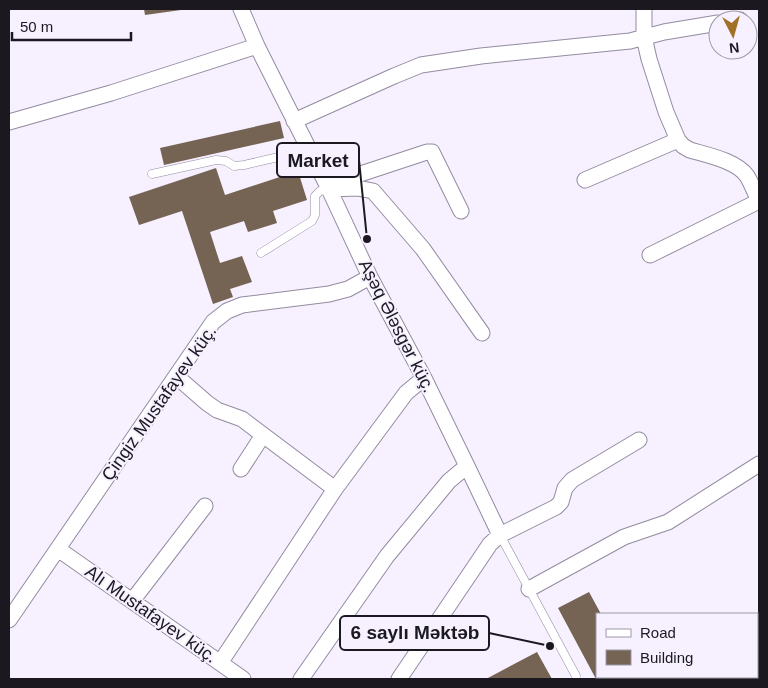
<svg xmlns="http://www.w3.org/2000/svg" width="768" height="688" font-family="Arial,sans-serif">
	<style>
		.building { fill: #756354 }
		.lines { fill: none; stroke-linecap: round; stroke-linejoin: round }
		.lane-casing { stroke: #938ba0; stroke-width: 9 }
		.street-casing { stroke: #938ba0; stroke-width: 17 }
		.lane { stroke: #fff; stroke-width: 8 }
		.street { stroke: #fff; stroke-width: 15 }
		.labels { text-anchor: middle; stroke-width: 4; stroke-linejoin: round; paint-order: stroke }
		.street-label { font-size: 18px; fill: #1b1820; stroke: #f6f0ff }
		.leader { fill: none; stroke: #1b1820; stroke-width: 2 }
		.callout-dot { fill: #1b1820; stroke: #f6f0ff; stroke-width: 2 }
		.callout { fill: #f6f0ff; stroke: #1b1820; stroke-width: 2 }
		.callout-label { font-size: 19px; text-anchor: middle; font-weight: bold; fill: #1b1820 }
	</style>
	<rect width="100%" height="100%" fill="#f6f0ff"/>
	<path class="building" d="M144,9H181V10L145,15Z
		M280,121L284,138L164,165L160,148Z
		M216,168L225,195L298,171L307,200L273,211L277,223L248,232L244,221L210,232L220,263L242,256L252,282L230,289L233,297L213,304L182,211L139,225L129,197Z
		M589,592L601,614H597V677H634L636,679H596L558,608Z
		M537,652L552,679H486Z"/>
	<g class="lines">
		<g class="lane-casing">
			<path id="lane" d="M152,174L216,160L226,161L234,166L244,165L309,150
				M261,253L312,221L315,215V196L320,191L329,189
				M500,535L576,676"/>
		</g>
		<g class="street-casing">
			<path id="street" d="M241,9L257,46L329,189L370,277L424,378L467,466L500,535
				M644,9V37L649,59L666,112L678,140L683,146L690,150C707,155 737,161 747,176C752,184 755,193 759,201
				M738,20H740
				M294,121L394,76L421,65L481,56L630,41L664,32L718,23
				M9,122L111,93L257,46
				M585,180L678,140
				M330,184L427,152H432L461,211
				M329,189L357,188L373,191L423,249L482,333
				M650,255L759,201
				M176,376L207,403L217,410L242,419L335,489
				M241,469L263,435
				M58,549L243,679
				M529,589L624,537L668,522L759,464
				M132,601L205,506
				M9,620L213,322L227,311L242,305L329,294L348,289L370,277
				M220,663L335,489L406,393L424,378
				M301,679L387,556L449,481L467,466
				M399,679L490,544L500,535L556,507L561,502L565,488L572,480L639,440"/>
		</g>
		<use href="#lane" class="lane"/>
		<use href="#street" class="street"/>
	</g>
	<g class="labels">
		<g class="street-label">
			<text transform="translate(397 326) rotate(63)" y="6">Aşəq Ələsgər küç.</text>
			<text transform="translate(159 403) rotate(-55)" y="6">Çingiz Mustafayev küç.</text>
			<text transform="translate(151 614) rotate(35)" y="6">Alı Mustafayev küç.</text>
		</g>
	</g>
	<path class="leader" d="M367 239L359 160M550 646L489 633"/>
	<g class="callout-dot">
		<circle cx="367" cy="239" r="5"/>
		<circle cx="550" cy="646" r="5"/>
	</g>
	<g class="callout">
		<rect x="277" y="143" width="82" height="34" rx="5"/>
		<rect x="340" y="616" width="149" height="34" rx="5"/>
	</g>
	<g class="callout-label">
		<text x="318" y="167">Market</text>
		<text x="415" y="639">6 saylı Məktəb</text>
	</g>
	<rect width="768" height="688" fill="none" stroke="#1b1820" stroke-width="20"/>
	<rect x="596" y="613" width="162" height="65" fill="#f6f0ff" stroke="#9e9aa6"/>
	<rect x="606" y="629" width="25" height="8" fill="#ffffff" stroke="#9e9aa6"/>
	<text x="640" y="638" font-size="15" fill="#1b1820">Road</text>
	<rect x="606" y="650" width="25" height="15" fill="#756354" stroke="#9e9aa6"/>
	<text x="640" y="663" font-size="15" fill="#1b1820">Building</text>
	<g transform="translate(733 35) rotate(174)"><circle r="24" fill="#f6f0ff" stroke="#9e9aa6"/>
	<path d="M0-4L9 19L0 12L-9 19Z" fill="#a26f26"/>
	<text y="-8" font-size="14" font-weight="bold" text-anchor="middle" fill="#1b1820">N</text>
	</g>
	<path d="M12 32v8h119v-8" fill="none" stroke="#1b1820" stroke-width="2.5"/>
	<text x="20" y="32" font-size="15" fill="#1b1820" stroke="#f6f0ff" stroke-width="4" paint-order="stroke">50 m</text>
</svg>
